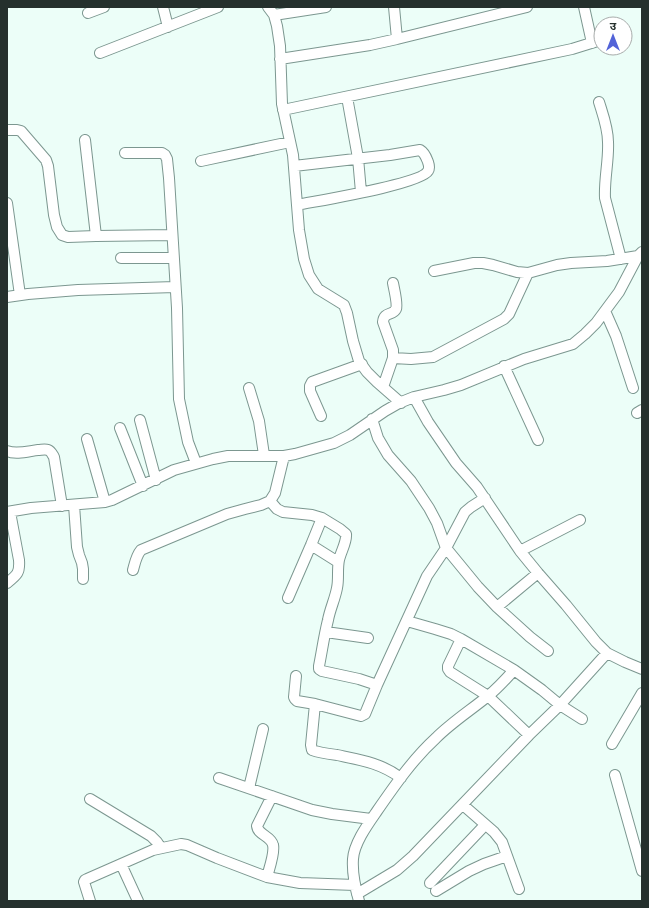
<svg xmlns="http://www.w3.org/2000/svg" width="649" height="908" font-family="Georgia,'Noto Sans Devanagari',serif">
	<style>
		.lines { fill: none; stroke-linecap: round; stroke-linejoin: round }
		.minor-casing { stroke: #7c9790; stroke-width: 12 }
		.minor { stroke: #fff; stroke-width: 10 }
	</style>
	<rect width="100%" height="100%" fill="#ecfef8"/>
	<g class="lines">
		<g class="minor-casing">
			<path id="minor" d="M163,7L168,27
				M268,7L274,15L277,26L280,46L282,104L293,155L299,230L304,259L309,275L318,289L344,305L347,313L353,341L359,361L367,372L377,382L401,403
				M394,7L397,39
				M584,7L592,43
				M88,13L104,7
				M274,15L326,7
				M100,53L218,7
				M280,59L370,45L397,39L527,7
				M347,97L358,158L361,192
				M599,102C603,115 608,128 608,142C609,160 604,179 605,198L621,259
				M283,110L572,49L601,40
				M7,130H17L21,131L46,160L48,166L54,215L57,227L62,235L68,237L96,236L172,235
				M85,140L96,236
				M125,153H162L165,155L167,159L169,178L177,308L179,399L188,442L196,463
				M201,161L290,142
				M294,166L390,155L420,150C425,153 426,157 428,162C429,165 430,168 428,171C421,184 316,201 297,205
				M7,203L20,295
				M121,258H173
				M434,271L474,263H483L493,265L517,272L528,273L557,265L571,263L607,261L638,256
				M7,297L28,294L78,290L175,287
				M605,311L616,336L633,388
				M393,358L411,359L433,357L504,319L509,314L528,273
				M504,366L538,440
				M383,387L393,358V350L383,322C384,311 393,316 396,309C398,304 394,289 393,283
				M249,388L259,421L264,455
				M414,397L428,422L456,463L477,487L520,551L538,573L566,605L596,642L607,653L625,662L642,669
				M637,413L642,410
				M321,416L310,391V386L312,382L362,364
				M372,419L378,438L388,455L411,481L429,508L437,523L446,548L478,587L497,607L530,637L548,651
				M140,420L156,480
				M120,428L143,486
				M87,439L105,502
				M7,451C16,455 29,451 38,450C41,450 45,449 48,450C51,451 52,454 54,457L62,506
				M270,501L277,509L283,512L312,515L322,518L340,529L346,534C347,542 341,551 339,560C337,569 339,579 337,588C335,599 330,609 328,620C324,636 322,651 319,666V669L322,671L359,679L377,685
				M74,505L77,547L79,555L82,563L83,569V579
				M7,512L31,508L105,502L112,500L174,470L213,459L228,456H284L295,454L334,443L350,435L385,411L399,403L414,397L444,390L461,385L524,359L573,344L585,334L596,323L619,292L638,256L642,252
				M311,545L338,562
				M520,551L580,520
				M133,570C135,563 136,556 141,550L227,514L245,509L261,505L270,501L275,493L284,456
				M7,583C17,575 20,573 19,560L10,512
				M288,598L311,545L322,518
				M497,607L538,573
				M407,621L435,629L451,634L461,639L514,670L542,690L560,705L582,719
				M326,632L368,638
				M461,639L448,666V669L450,672L488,696L529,735
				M296,676L294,697L295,699L297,701L315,704L361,716L365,714L377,685L427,576L446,548L465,512L471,507L485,498
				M315,704L311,745L312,750C320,753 329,754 337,755C361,760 381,763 401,778
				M612,744L642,693
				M615,775L642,871
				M219,778L312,810L332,814L371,819
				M249,788L263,729
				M90,799L151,836L157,842L161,848
				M463,805L494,832L502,842L519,889
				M121,864L138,901
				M267,877C269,869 275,853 273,845C271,836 258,835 257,826L272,796
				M430,883L485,825
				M436,891L469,871L484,864L507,856
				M357,894L397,870L413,856L529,735L560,705L607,653
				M90,901L84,882L85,880L87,879L153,850L181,844L187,845L217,858L267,877L300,883L355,885
				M359,901C355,887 352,873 353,859C354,843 368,824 377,811C395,785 413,759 436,738C452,722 471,710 488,696C498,688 506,679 514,670"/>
		</g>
		<use href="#minor" class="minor"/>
	</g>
	<rect width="649" height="908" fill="none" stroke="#25302d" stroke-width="16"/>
	<g transform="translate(613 36)"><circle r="19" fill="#ffffff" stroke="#a8acab"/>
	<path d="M0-3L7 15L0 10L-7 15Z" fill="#5263d8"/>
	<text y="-6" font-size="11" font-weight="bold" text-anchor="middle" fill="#25302d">उ</text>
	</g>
</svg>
